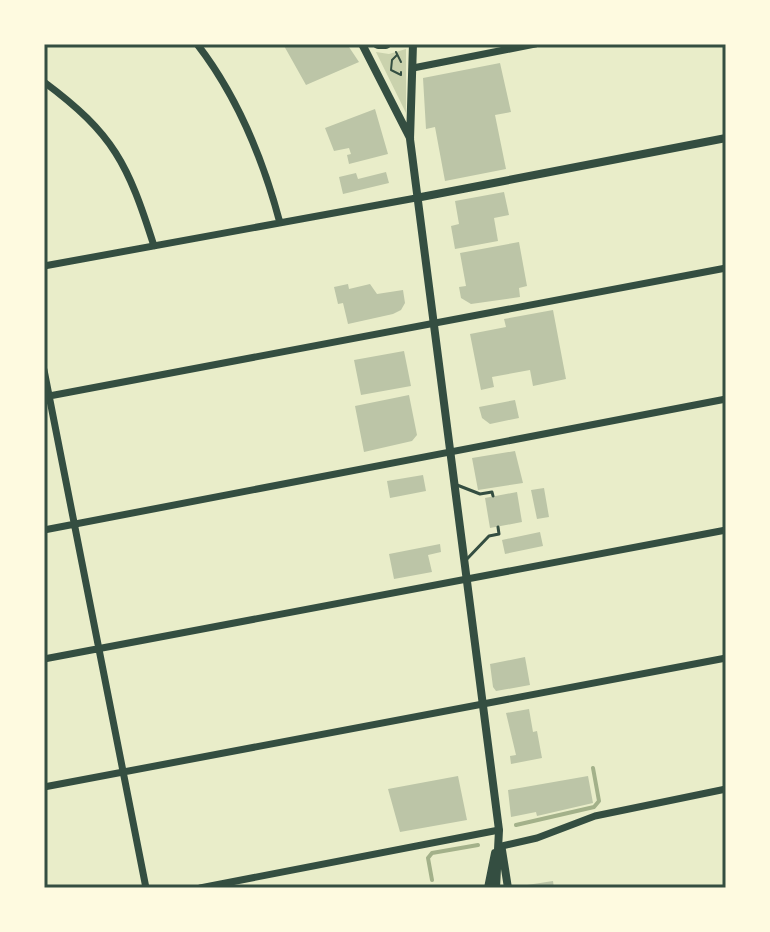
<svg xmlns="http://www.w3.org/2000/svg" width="770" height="932" font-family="'Fira Sans Condensed',sans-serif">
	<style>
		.green { fill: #cad2ad }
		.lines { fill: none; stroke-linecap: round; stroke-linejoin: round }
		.stream { stroke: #a3b18a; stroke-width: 4 }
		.building { fill: #bcc5a7 }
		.path { stroke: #344e41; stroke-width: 2 }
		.service { stroke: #344e41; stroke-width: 3 }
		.minor { stroke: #344e41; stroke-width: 7 }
		.tertiary { stroke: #344e41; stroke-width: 8 }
		.secondary { stroke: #344e41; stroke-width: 10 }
		.neatline { fill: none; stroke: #344e41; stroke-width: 3 }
	</style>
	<rect width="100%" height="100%" fill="#e9edc9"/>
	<path class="green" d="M406,49V113L376,52L389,54Z"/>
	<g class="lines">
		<path class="stream" d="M516,825L594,807L599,801L593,768
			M432,880L428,858L432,853L478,845"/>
	</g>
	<path class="building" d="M283,44H347L359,62L306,85Z
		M500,63L511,112L495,115L506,169L445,181L435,127L426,129L423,78Z
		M375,109L388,154L349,164L347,155L351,154L349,148L334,151L325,128Z
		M386,172L389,183L343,194L339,177L356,173L358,179Z
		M504,192L509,215L494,218L498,241L455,249L451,226L459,224L455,201Z
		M519,242L527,286L519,288L520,297L471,304L461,298L459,287L466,286L460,253Z
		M348,284L349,289L370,284L377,294L403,290L405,303L401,310L393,314L348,324L343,303L338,304L334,287Z
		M553,310L566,379L533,386L530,370L492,377L494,387L481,390L470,334L506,327L504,319Z
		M404,351L411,386L361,395L354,360Z
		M409,395L417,435L412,441L364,452L355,406Z
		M515,400L519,418L490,424L482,418L479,407Z
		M515,451L523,483L478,490L472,458Z
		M423,475L426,491L390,498L387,481Z
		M544,488L549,517L537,519L531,490Z
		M517,492L522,522L490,528L485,498Z
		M540,532L543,546L505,554L502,540Z
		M440,544L441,552L428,555L432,572L394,579L389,554Z
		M525,657L530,685L496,691L493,687L490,664Z
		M529,709L533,732L537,731L542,758L511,764L510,756L516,755L506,713Z
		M458,776L467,820L400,832L388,789Z
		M588,776L593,803L537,816L536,812L511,817L508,790Z
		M553,881L554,888H527V885Z"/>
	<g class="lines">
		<path class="path" d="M396,52L401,62
			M397,55L392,60L391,70L401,75V72"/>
		<path class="service" d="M457,485L480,494L492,492L493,496
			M466,560L489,536L499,534L498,527"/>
		<path class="minor" d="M197,44C238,97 263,159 280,223
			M413,68L535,44
			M44,82C114,134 128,164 154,246
			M44,266L416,198
			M44,370L146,888
			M44,397L726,268
			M44,530L726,399
			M44,659L726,530
			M44,787L726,658
			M502,846L537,838L595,816L726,789
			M200,888L499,830"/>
		<path class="tertiary" d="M362,44L410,138
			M413,44L410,139L499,830L496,888
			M416,198L726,138
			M502,850L508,888
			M488,888L495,853"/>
		<path class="secondary" d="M378,44H386"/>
	</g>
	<rect width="770" height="932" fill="none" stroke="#fefae0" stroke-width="92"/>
	<rect x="46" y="46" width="678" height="840" class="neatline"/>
</svg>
